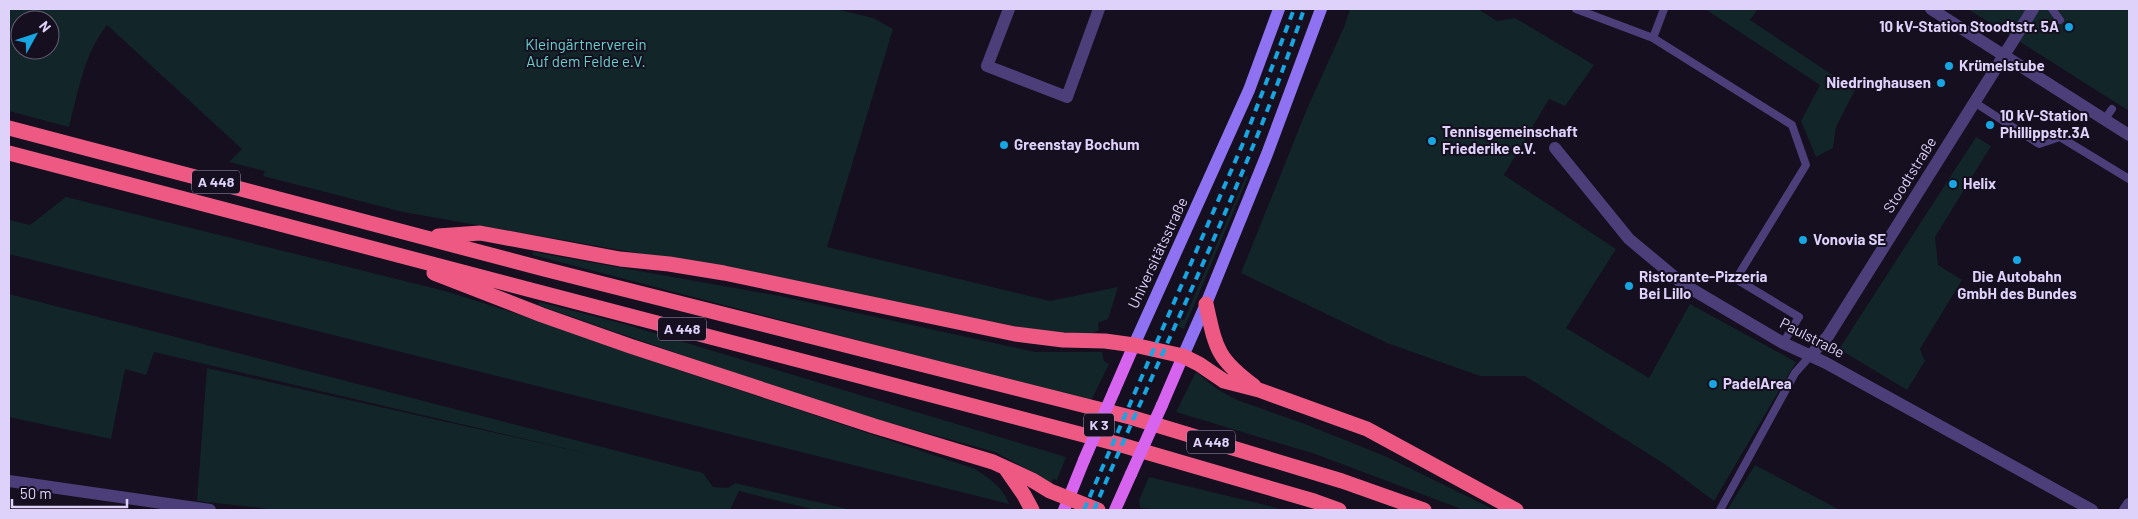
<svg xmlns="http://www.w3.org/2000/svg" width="2138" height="519" font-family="Barlow,sans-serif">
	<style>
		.green { fill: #122528; fill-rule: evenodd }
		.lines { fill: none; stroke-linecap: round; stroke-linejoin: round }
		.service { stroke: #4c3e79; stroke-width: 8 }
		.minor { stroke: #4c3e79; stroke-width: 12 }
		.secondary { stroke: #8e72f1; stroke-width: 12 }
		.primary { stroke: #d664ef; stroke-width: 12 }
		.motorway { stroke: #ee5984; stroke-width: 15 }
		.rail { stroke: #17a6e1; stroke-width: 4; stroke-dasharray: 8 6; stroke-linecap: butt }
		.primary-bridge { stroke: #d664ef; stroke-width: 12 }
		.poi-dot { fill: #17a6e1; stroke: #150f1f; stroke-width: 2 }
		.labels { text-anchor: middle; stroke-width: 4; stroke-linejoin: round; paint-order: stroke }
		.shield { fill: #150f1f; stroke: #a297b8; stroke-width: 1 }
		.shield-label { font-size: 14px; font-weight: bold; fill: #ded1fa }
		.poi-label { font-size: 15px; font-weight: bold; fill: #ded1fa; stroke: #150f1f; text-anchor: start }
		.park-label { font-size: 15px; fill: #65d2cc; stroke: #150f1f }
		.street-label { font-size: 15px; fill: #ded1fa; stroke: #150f1f }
	</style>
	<rect width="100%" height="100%" fill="#150f1f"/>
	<path class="green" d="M9,9H836L873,18L893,29L827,247L1050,301L1118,287L1108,319L1098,323L1099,330L1089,335H1059L735,270L403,212L263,176L265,171L229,162L242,149L107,25C84,54 78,92 69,127L9,111ZM20,20H50V50H20Z
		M1350,9H1478L1497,21L1515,18L1594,65L1565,106L1549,99L1504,175L1616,249L1566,328L1649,378L1690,304L1796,362L1714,501L1666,465L1525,376H1480L1387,343L1241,273L1307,109L1344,27Z
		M1705,9H1758L1750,20L1855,90L1836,127L1833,148L1816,157L1801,121L1820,85Z
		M1968,9H2129V111Z
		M1976,137L1991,146L1935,237L1938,265L1962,280L1920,349L1925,361L1907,390L1839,349Z
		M1246,176L1248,177L1184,329L1178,326L1181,319L1184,320Z
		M66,197L445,291L540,321L628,353L975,469C989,478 1003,487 1009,504L9,254V220L30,225Z
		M533,252L780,296L1035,352H1102L1104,361L1109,364L1091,401L533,255Z
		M9,294L703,473L713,487L728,488L735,483L852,510H815L739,491L730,510H278L197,501L207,368L593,455L154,352L146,375L125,369L111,439L9,417Z
		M539,302L624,324L1066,457L1057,480L1053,479L1051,484L1027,469L995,452L876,419L757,381L538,305Z
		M1196,372L1217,389L1237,400L1305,424L1387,457L1495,510H1464L1315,454L1176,412Z
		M1755,465L1840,510H1727Z
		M1149,477L1270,506L1282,510H1167L1140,508L1139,500Z"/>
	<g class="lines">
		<path class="service" d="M1576,9L1653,38L1792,125L1806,165L1736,279L1799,317L1783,343
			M2052,9L2060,20
			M1653,38L1664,9
			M1974,102L2039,144L2060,137L2129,179
			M2105,119L2112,109
			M1720,510L1795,373L1810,356"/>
		<path class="minor" d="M1009,9L987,66L1067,97L1099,9
			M1931,9L2129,135
			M1555,148L1629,239L1683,284L1783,343L1826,363L2092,510
			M1810,356L1828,336L2033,9
			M9,481L210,510
			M2125,510L2129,504"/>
		<path class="secondary" d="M1134,345L1249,90L1279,9
			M1183,356L1206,304L1267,154L1321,9"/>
		<path class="primary" d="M1114,391L1134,345
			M1162,405L1183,356
			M1064,510L1084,460
			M1115,510L1131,474"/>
		<path class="motorway" d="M9,128L544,269L1130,417L1342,481L1424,510
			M9,153L1118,444L1314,501L1339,510
			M438,236L480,233L620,259L669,264L724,273L1015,334L1063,340L1105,341L1134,345L1183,356L1199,364L1224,381L1259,390L1367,429L1516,510
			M434,273L542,315L630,346L874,426L993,462L1032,480L1050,491L1098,510
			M1206,304C1216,348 1216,358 1254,386
			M1006,469L1024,495L1032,510"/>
		<path class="rail" d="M1084,510L1244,141L1294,9
			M1094,510C1164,343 1247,181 1304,9"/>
		<path class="primary-bridge" d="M1084,460L1114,391
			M1131,474L1162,405"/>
	</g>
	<g class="poi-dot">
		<circle cx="2069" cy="27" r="5"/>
		<circle cx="1949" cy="66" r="5"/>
		<circle cx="1941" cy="83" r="5"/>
		<circle cx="1990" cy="125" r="5"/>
		<circle cx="1432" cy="141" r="5"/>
		<circle cx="1004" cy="145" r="5"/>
		<circle cx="1953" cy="184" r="5"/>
		<circle cx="1803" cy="240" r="5"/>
		<circle cx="2017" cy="260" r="5"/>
		<circle cx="1629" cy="286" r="5"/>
		<circle cx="1713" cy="384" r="5"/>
	</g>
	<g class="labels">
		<g class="shield">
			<rect x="192" y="170.5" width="48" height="23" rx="4"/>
			<rect x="658" y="317.5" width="48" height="23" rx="4"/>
			<rect x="1084" y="413.5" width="30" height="23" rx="4"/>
			<rect x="1187" y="430.5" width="48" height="23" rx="4"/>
		</g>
		<g class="shield-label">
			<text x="216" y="187">A 448</text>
			<text x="682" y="334">A 448</text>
			<text x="1099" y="430">K 3</text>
			<text x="1211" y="447">A 448</text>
		</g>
		<g class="poi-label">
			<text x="2059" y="32" text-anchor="end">10 kV-Station Stoodtstr. 5A</text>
			<text x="1959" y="71">Krümelstube</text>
			<text x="1931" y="88" text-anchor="end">Niedringhausen</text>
			<text x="2000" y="121">10 kV-Station<tspan x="2000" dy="17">Phillippstr.3A</tspan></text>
			<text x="1442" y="137">Tennisgemeinschaft<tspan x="1442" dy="17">Friederike e.V.</tspan></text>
			<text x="1014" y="150">Greenstay Bochum</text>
			<text x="1963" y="189">Helix</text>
			<text x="1813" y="245">Vonovia SE</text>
			<text x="1639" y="282">Ristorante-Pizzeria<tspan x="1639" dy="17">Bei Lillo</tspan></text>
			<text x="2017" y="282" text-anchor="middle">Die Autobahn<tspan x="2017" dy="17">GmbH des Bundes</tspan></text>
			<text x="1723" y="389">PadelArea</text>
		</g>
		<g class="park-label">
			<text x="586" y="50">Kleingärtnerverein<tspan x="586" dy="17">Auf dem Felde e.V.</tspan></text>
		</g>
		<g class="street-label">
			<text transform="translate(1910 175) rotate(-58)" y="5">Stoodtstraße</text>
			<text transform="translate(1158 253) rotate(-65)" y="5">Universitätsstraße</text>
			<text transform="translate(1812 338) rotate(27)" y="5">Paulstraße</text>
		</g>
	</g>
	<rect width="2138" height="519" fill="none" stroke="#ded1fa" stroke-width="20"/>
	<g transform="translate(35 35) rotate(50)"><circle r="24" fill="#150f1f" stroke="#655d77"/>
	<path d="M0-4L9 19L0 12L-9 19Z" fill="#17a6e1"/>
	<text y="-8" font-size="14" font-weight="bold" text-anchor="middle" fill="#ded1fa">N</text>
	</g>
	<path d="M12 499v8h115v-8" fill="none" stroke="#ded1fa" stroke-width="2.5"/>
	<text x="20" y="499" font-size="15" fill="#ded1fa" stroke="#150f1f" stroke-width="4" paint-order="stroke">50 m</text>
</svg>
